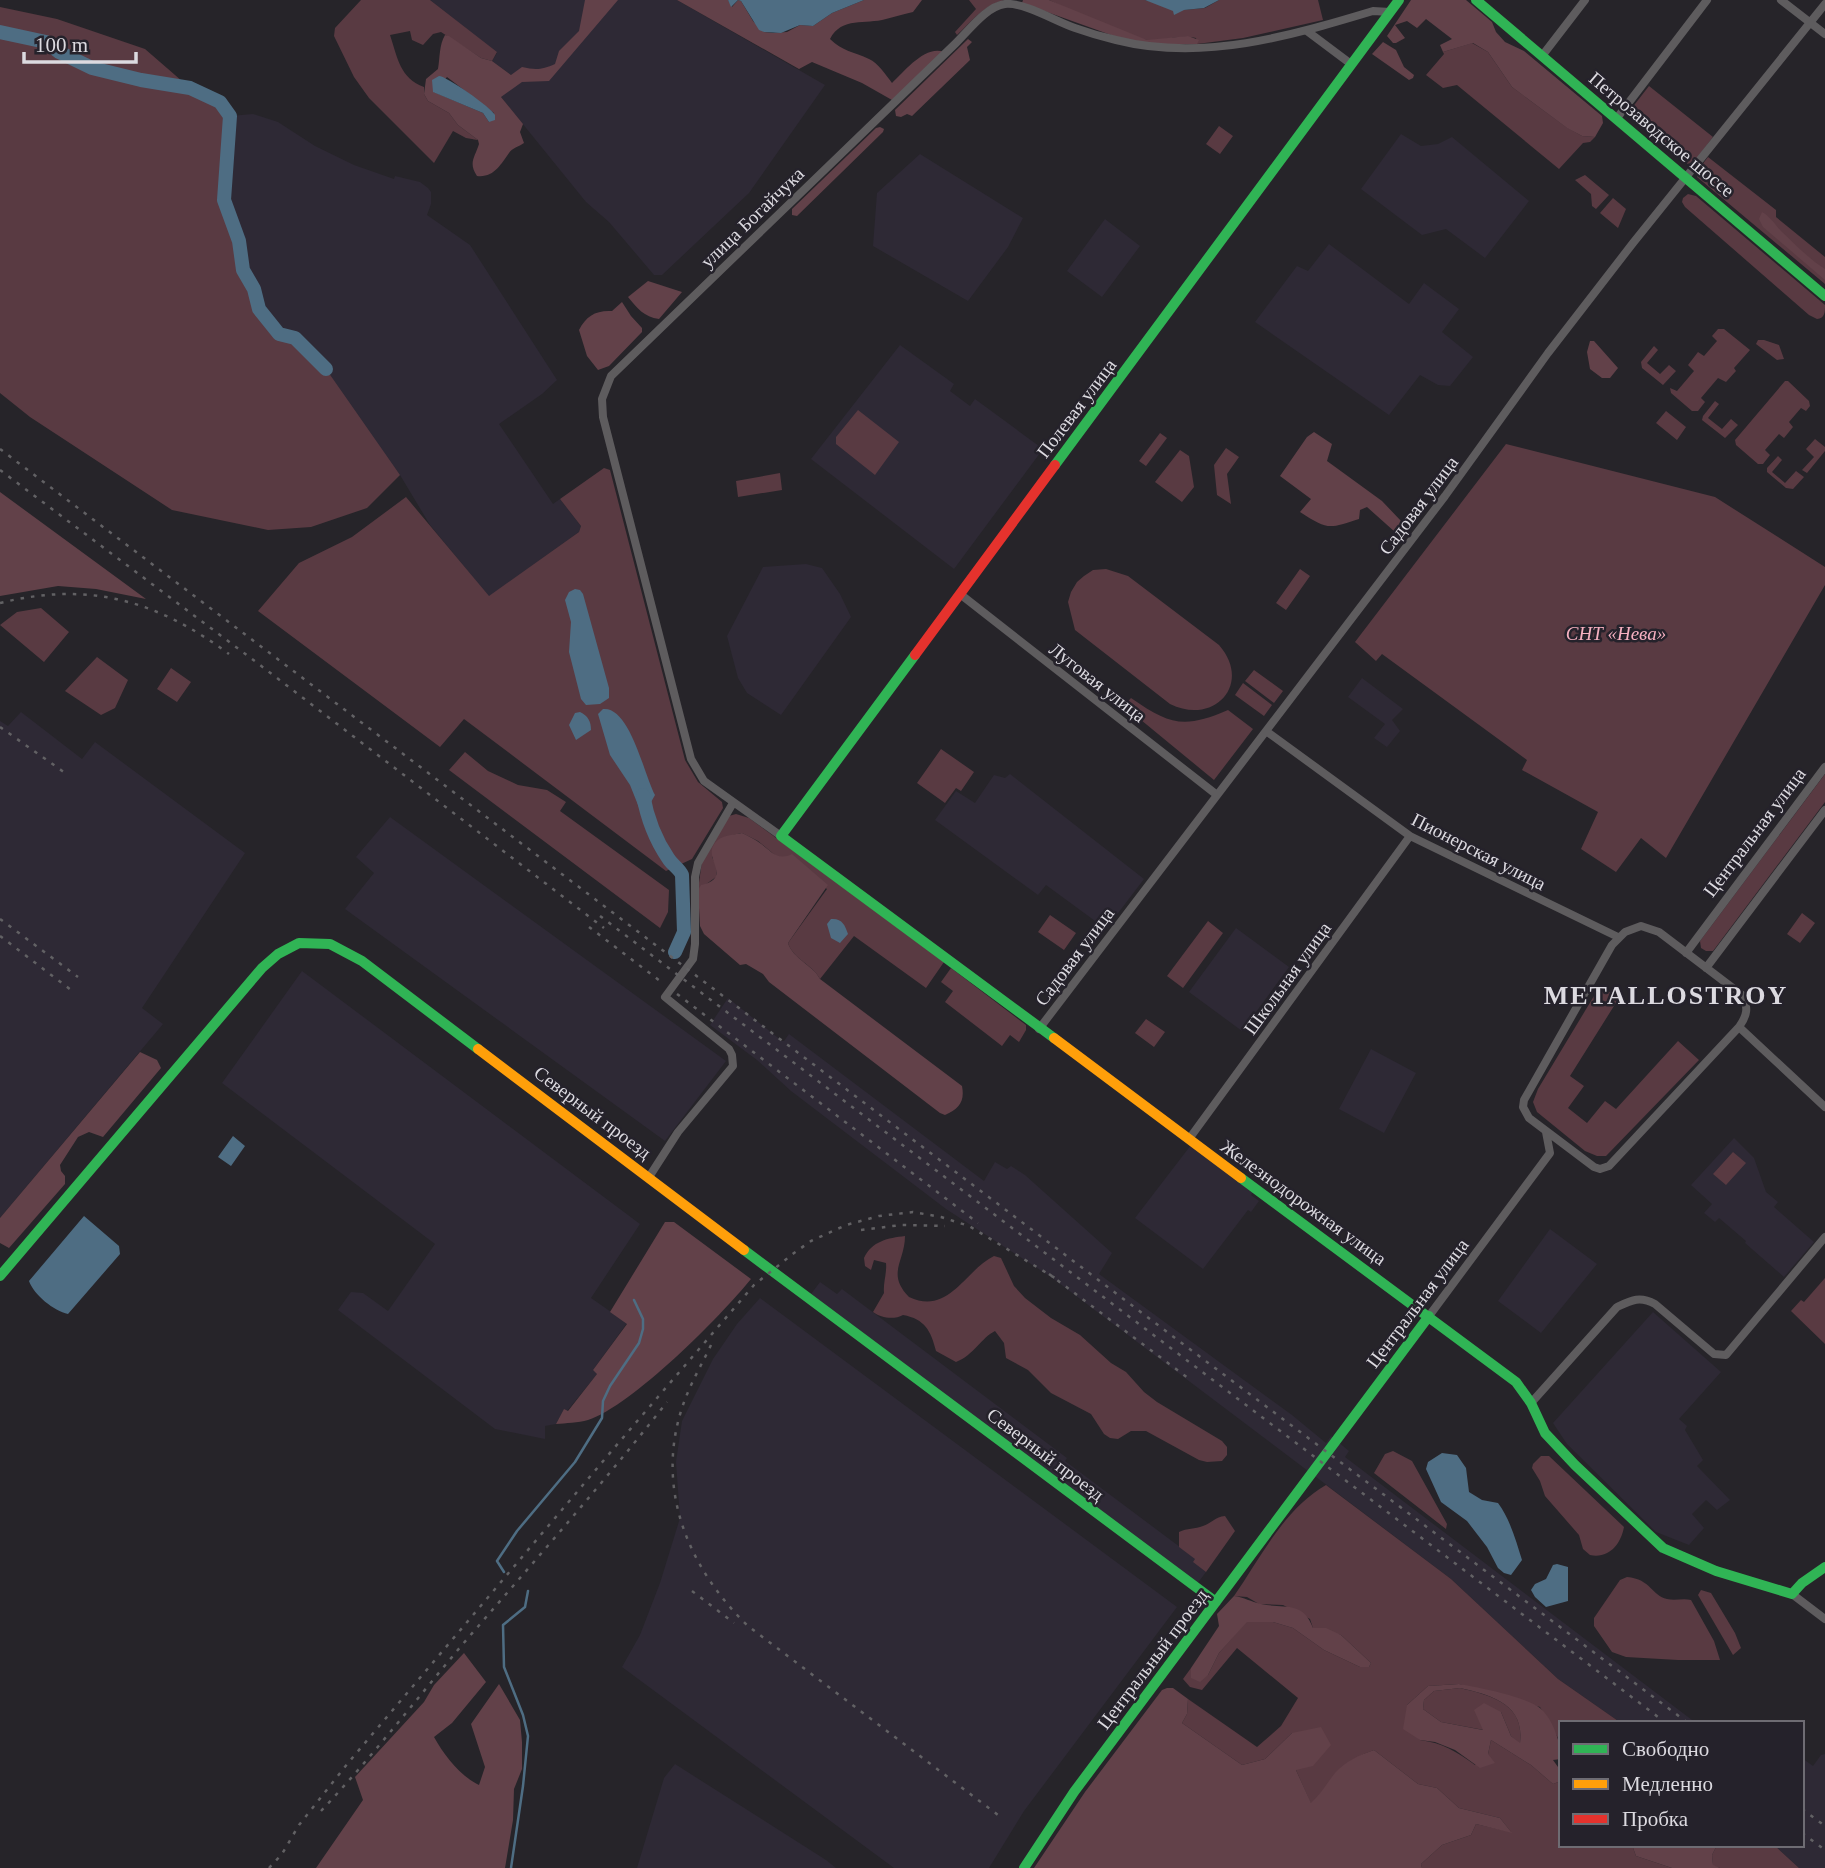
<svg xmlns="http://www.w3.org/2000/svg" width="1825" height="1868" font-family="Georgia,serif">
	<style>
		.built { fill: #2e2935 }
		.green { fill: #593a42 }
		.forest { fill: #624149; fill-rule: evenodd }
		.water { fill: #4e6d83 }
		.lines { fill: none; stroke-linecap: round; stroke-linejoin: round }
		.stream { stroke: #4e6d83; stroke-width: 2.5 }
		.river { stroke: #4e6d83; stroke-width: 14 }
		.street { stroke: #5e5c5e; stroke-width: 8 }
		.fast { stroke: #30b455; stroke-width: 10 }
		.slow { stroke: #ff9f0a; stroke-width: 10 }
		.jam { stroke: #e5322d; stroke-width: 10 }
		.rail { stroke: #626164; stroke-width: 2.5; stroke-dasharray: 3.5 7; stroke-linecap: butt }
		.labels { text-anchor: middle; stroke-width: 5; stroke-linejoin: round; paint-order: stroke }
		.street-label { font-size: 19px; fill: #dcdae0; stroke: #25222b }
		.park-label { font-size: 19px; font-style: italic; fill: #f6b0c0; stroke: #25222b }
		.district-label { font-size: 26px; font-weight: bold; letter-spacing: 2px; fill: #dcdae0; stroke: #25222b }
	</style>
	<rect width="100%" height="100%" fill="#262429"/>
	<path class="built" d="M430,0H677L825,85L749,193L662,275H654L609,222L586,202L501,97L511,75L492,61L497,53Z
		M253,114L278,122L315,146L354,165L394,179L395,176L420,182L428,188L431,192V204L427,215L470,245L557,380L542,394L499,424L553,504L560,499L581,526L579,532L489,597L430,525L400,475L295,338L279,334L259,309L254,289L243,270L239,241L224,200L230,116Z
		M1401,134L1421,146L1438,144L1452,137L1529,201L1485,258L1446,229L1422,235L1361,189Z
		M920,154L1023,218L1008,247L968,301L873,246L877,193Z
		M1105,219L1140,246L1102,297L1067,271Z
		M1329,244L1409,304L1424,283L1459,309L1442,332L1473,357L1450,386L1438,385L1420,375L1389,415L1255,322L1297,266L1308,271Z
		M900,345L954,384L950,391L970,406L975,399L1043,449L954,569L811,459Z
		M806,564L822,568L840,594L851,617L781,715L747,693L738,678L727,636L763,567Z
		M1362,678L1403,709L1392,720L1400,731L1387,747L1374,738L1385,724L1348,697Z
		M21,712L82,759L95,742L245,853L142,1008L163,1024L0,1218V721L8,726Z
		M1010,774L1144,879L1106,929L1046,885L1038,895L935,820L956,791L975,803L994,775L1005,778Z
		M390,817L726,1061L665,1141L345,909L374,873L356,857Z
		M1236,928L1289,967L1242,1031L1189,992Z
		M302,971L640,1224L591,1298L627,1323L593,1370L598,1373L567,1411L564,1410L556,1424L545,1426V1439L495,1429L338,1310L351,1292L363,1293L388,1311L435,1244L222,1083Z
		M728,998L782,1041H784L789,1034L984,1181L995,1162L1007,1169L1011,1166L1025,1175L1112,1253L1099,1274L1292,1415L1326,1443L1331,1436L1349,1451L1345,1457L1696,1723H1621L1558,1679L1451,1579L1051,1277L946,1209L791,1091L757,1060L710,1025Z
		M1371,1049L1416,1073L1384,1133L1339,1109Z
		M1734,1138L1754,1158L1766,1192L1778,1202L1774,1207L1814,1242L1784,1277L1745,1243L1746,1241L1719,1218L1715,1222L1704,1213L1712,1204L1691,1185Z
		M1191,1145L1253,1192L1251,1195L1259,1201L1251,1212L1248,1210L1203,1269L1135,1218Z
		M1550,1229L1597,1264L1541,1333L1498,1301Z
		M820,1282L837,1294L842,1289L1067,1458L1065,1461L1196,1559L1194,1562L1206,1572L1197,1584L811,1294Z
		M760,1298L1177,1607L1024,1811L989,1868H894L622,1667L640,1635L660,1583L680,1518L676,1462L682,1421L713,1359L737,1324Z
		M1653,1312L1721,1372L1679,1419L1687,1426L1685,1430L1703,1460L1697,1466L1730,1500L1717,1510L1706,1500L1692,1514L1704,1528L1689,1545L1656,1532L1567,1444L1553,1423Z
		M1825,1754V1868H1799L1774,1845H1802V1758L1813,1766L1821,1755Z
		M675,1764L826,1860L836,1868H637L664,1778Z"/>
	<path class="green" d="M361,0H430L497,52L492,61L481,58L441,32L433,34L423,45L412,40L410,31L390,35C398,59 400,78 424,87V94L428,101L449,113L458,125L478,140L466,138L453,131L434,163L369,98L354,77L334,36L335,28Z
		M969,0H1006C986,3 971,22 957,35L955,32L976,9Z
		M1049,0H1145L1184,10L1205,8L1219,0H1318L1323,20L1243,38L1197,44L1196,38C1179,34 1163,42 1147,40C1122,37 1073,11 1049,0Z
		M0,7L57,19L145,49L190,88L220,102L230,116L224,200L239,241L243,270L254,289L259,309L279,334L295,338L326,369L400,475L367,508L311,527L268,530L172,510L30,417L0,393Z
		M1472,43L1488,52L1512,87L1566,127L1582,136L1595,137L1590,142L1583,143L1559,169L1457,85L1443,88L1426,75L1444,54L1443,52Z
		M1649,86L1713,137L1694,162L1689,165L1630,117L1628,113Z
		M1219,126L1233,136L1220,154L1206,144Z
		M1708,157L1776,210V217L1825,257V284L1697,177L1698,170Z
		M1585,175L1609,195L1596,209L1592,206L1591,194L1575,180Z
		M1688,194L1696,196L1825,305C1825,312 1825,318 1817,319L1809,315L1685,207L1682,202L1683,198Z
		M1613,198L1626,209L1618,228L1600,213Z
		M1718,329H1724L1750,350L1734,368L1736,371L1726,382L1718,378L1701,398L1705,402L1698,411H1692L1671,393L1670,388L1677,391L1694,371L1688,365L1698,352L1704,356L1717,341L1712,336Z
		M1758,340H1764L1779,345L1784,359L1777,360L1756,344Z
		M1654,346L1658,350L1647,363L1660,374L1669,365L1676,371L1663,385L1642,368L1641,362Z
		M1785,381H1788L1809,401L1810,406L1806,411L1801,408L1789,422L1793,427L1784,438L1779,434L1765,450L1770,455L1763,464H1758L1736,445L1735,440Z
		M1715,401L1719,404L1708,418L1722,429L1731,419L1738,425L1725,438L1702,420L1703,416Z
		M858,410L899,442L875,475L836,444V437Z
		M1666,411L1686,427L1677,440L1656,423Z
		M1160,433L1167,438L1146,466L1139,461Z
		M1815,439L1825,447V451L1807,473L1802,470L1814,457L1806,449Z
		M1506,444L1715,497L1825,567V585L1666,858L1641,838L1616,872L1581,849L1598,812L1522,770L1527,760L1382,654L1376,661L1355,642Z
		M1226,448L1239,457L1227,474L1231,504L1217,495L1214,465Z
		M1180,450L1189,456L1194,487L1182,502L1155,482Z
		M1778,456L1782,460L1772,472L1785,483L1796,471L1804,477L1793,489L1786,488L1767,472V468Z
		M604,468L610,470L685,760L698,782L722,802L723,808L692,859L666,871L464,719L440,747L258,611L299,563L352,537L406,497L489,596L579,532L581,526L560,499Z
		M780,473L782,490L738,497L736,481Z
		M1106,569L1128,576L1219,645C1253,684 1214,726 1170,704L1075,630L1068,602L1071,592L1077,582L1084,576L1093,570Z
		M1300,569L1310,576L1286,610L1276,603Z
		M41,608L69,632L44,662L0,625L17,612Z
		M97,657L128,680L115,708L101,715L65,691Z
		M171,668L191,682L177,702L157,689Z
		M1254,670L1283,691L1274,703L1245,681Z
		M1243,683L1272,705L1264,716L1235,695Z
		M1131,698C1170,725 1184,729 1228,710L1253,729L1214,780L1124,706Z
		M941,749L974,772L961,791L956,788L945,803L917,783Z
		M465,752L488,771L518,785L547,790L566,802L560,811L669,890L668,912L660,928L449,770Z
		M1825,774V802L1713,951H1706L1701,948L1700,941Z
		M736,814L749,818L944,962L926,988L854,936L820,979C812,964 793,959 788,943L827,889L784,858L776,856L758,841L742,833L733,835L712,857L717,867L716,877L698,890L702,861L729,816Z
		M1802,913L1815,923L1800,943L1787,934Z
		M1050,915L1076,933L1064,950L1038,932Z
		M1208,921L1223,933L1183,988L1167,976Z
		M951,968L1026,1025V1030L1019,1042L1010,1035L1002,1046L945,1002L953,991L941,982Z
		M1600,986L1619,998L1570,1076L1584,1086L1568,1108L1587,1123L1605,1101L1616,1109L1678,1041L1699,1060L1606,1156H1597L1585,1151L1537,1112L1533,1102L1538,1089Z
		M1146,1019L1165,1032L1154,1047L1135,1033Z
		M1733,1152L1746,1163L1726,1185L1713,1174Z
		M905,1236C905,1262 886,1273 909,1297C949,1316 965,1270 994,1256L1001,1258L1014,1286L1025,1298L1051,1318L1080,1335L1111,1363L1126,1372L1144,1392L1157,1402L1222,1441L1227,1447V1455L1222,1461L1207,1462L1199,1460L1146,1431H1131L1118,1439L1110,1438L1104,1434L1091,1414L1051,1393L1028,1370L1006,1358L1004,1343L995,1331C981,1338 974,1355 956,1362L936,1351C931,1331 925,1319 903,1315C894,1320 881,1318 873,1312L884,1293C883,1283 887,1273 886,1263L874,1260L871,1270L865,1266L864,1258C872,1241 888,1238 905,1236Z
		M1825,1278V1344L1791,1311L1801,1300L1804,1302Z
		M1393,1451L1412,1461L1447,1524L1446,1529L1374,1473L1385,1454Z
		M1541,1456H1549L1624,1527C1621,1544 1609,1559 1590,1555L1583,1549L1579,1535L1545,1496L1540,1481L1532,1468L1533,1464Z
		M1326,1485L1451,1579L1558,1679L1621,1723H1561V1743L1540,1707L1459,1684L1428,1686L1407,1705L1420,1740C1443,1743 1457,1752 1475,1765L1488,1754L1491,1740L1531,1765L1553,1784L1561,1781V1845H1632L1636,1856L1672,1868H1422L1421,1864L1442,1845L1471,1835L1476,1824L1511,1832L1500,1818L1459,1808L1437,1788L1418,1784L1374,1750C1335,1764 1337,1779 1311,1804L1296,1770L1292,1733L1265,1759L1242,1765L1182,1723L1187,1714L1188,1699L1257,1747L1281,1726L1298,1698L1237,1648L1202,1690L1190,1687L1183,1679L1191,1668V1678L1208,1675L1219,1653L1246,1622H1273L1293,1628L1324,1650L1360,1667H1369L1371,1663L1341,1635L1313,1628L1310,1619L1283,1605L1259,1604L1247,1597L1234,1596C1261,1557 1284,1509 1326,1485Z
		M1225,1516L1235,1531L1206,1572L1193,1562L1195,1559L1179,1547V1532C1187,1528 1195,1529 1203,1526C1212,1523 1215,1517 1225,1516Z
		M1627,1577C1651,1579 1652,1596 1667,1599C1675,1601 1683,1598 1691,1600L1714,1641L1720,1660H1678L1626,1657L1612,1652L1594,1626V1618L1620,1580Z
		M1701,1590L1711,1593L1735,1633L1741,1648L1733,1655L1698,1595Z
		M1460,1688C1493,1696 1525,1704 1520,1744L1511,1736L1501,1712L1484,1730L1441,1722L1423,1709L1424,1700L1434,1691Z
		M1717,1845H1774L1799,1868H1720L1713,1866L1712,1855Z"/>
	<path class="forest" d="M585,0H618L549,81L522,82L501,97L523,124L520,132L524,143C520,146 512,148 509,153C501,164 494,178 477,176C468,163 475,157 479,144L478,140L458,125L449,113L428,101L424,94L426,79L438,69C440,58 439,45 445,35L449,36L481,58L492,61L511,75L522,67C535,70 542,70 555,64L559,51L579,31ZM447,77L494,113L489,122L483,113L434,92Z
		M677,0H728L732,7L738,0L741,1L753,21L764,32L773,33L787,32L800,25L813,26L832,13L864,0H922L913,12C903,14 895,17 886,19C865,25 842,16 830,39C842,51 854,52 869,59C878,63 886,75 892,83C905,71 925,45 944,52L892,100L862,83L812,62L799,69Z
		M1023,0H1049L1147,40L1188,36L1199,40L1197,44L1156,45L1125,40L1022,3Z
		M1411,0H1466L1492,22L1496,32L1505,42L1524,51L1602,116L1603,123L1595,137L1582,136L1567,128L1512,87L1488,52L1473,43L1443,52L1440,45L1452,39L1426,19L1417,28L1407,21L1395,25L1405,38L1396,43H1393L1387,36Z
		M968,39L972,42L967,47L970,60L912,116L907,114L901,117L896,116L895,110Z
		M1383,42L1396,50L1404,67L1414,75L1413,78L1409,80L1372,54Z
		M880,127L884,129L883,132L797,216L792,215V209L876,128Z
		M1762,212C1771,217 1775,225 1782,232C1796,245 1809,259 1825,269V280L1763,227L1759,219Z
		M648,281L682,292L659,319C644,317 637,308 628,297Z
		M622,302L631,316L642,328V332L609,366L598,370L587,356L579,330C586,316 596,310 612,311Z
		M1590,341H1594L1618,368L1610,378H1602L1590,369L1587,352Z
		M1314,432L1332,444L1327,461L1382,501L1402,522L1395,532L1367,507L1360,510L1359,519C1328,529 1328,530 1300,512L1311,499L1280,476L1307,437Z
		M0,492L146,599L96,589L58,586L0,596Z
		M742,833C747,835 752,838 757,841C770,849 776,862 792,854L828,885L788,943C793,959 813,965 820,979L962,1086C965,1102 959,1109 945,1115L940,1113L769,982L763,974L746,964L740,965L704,934L700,926L698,890L701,885C734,877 702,859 715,843C721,835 733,835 742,833Z
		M140,1052L157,1060L161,1068L103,1137L89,1132L78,1137L60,1165L61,1171L65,1176V1184L9,1248L0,1243V1218Z
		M665,1222H674L751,1279C721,1316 632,1406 588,1420C578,1423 566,1423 556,1424L564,1409L568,1411L597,1374L593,1370L627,1324L610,1312Z
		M1234,1596C1244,1597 1251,1602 1261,1604C1284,1609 1303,1600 1313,1628H1326L1341,1635L1371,1663L1369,1667H1360L1324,1650L1293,1628L1273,1622H1247L1219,1653L1208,1675L1200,1682L1191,1678V1668L1219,1626L1217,1614Z
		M464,1653L486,1682L452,1723L434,1737C444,1755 460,1776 479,1785L485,1767L471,1724L499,1684L520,1720L522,1742V1769L514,1789L513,1820L505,1868H316L363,1800L355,1777L424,1702L434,1685Z
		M1459,1684C1477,1687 1527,1697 1540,1708C1553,1719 1561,1743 1561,1759L1553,1760L1558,1767L1561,1781L1553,1784L1531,1765L1491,1740L1488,1754L1495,1763L1480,1768L1455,1750L1435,1742L1420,1740L1403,1729L1407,1705L1428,1686ZM1460,1688C1491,1695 1525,1704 1520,1743L1511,1736L1501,1712L1484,1703L1474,1710L1483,1730L1441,1722L1423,1709L1424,1700L1434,1691Z
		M1167,1688H1173L1188,1699L1187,1714L1182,1723L1242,1765L1265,1759L1292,1733L1321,1727L1331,1745L1313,1766L1296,1770L1311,1803C1321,1794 1327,1783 1335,1773C1346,1761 1359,1755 1374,1750L1418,1784L1437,1788L1459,1808L1500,1818L1512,1833L1476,1824L1471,1835L1442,1845L1421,1864L1422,1868H1034L1085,1792L1162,1690Z
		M1632,1845H1717L1712,1855L1713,1865L1720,1868H1672L1636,1856Z"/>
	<path class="water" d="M728,0H864L832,13L813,26L800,25L781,33L764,32L759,30L741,1L738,0L731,7Z
		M1145,0H1219L1204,8L1184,10L1174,15L1173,11Z
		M439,76C446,76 491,107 495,115C495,116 495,118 495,120L489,122L483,113L433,92L432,80Z
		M575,589L580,590L583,594L609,688V698L600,704L586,705L581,699L569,652L571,622L565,600L569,592Z
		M603,709C630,706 644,775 655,795L646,811L640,810L630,785L610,755L598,714Z
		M580,712C588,716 591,721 591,730L576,740L569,725L575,713Z
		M831,919C842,918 845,925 848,934L840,943L831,938L827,924Z
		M233,1136L245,1146L231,1166L218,1157Z
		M84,1216L119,1246L120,1254L68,1314C54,1311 34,1295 29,1281Z
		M1442,1453L1457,1455L1466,1468L1469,1492L1482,1500L1498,1503C1510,1519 1516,1541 1522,1560L1511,1575L1504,1573L1498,1568L1487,1547L1467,1521L1441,1502L1426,1469L1428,1462Z
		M1557,1564L1568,1567V1601L1546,1607L1535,1597L1531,1590L1535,1584L1546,1579L1553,1565Z"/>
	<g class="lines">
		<path class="stream" d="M504,1572L497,1561L517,1531L575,1462L602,1418L603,1401L610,1386L639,1343L643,1329V1319L634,1300
			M511,1868L523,1786L528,1736L523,1715L504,1667L503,1625L525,1607L528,1591"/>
		<path class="river" d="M0,32L46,42L59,52L92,68L141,80L190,88L220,102L230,116L224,200L239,241L243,270L254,289L259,309L279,334L295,338L326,369
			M643,795C647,817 655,839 668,858C672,865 679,868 682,875L684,932L675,952"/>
		<path class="street" d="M1781,0L1825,34
			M1307,31L1351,64
			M1542,56L1585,0
			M1617,118L1707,0
			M960,594L1217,795
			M1266,731L1410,836L1618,937
			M781,836L704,781L691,759L603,417L602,399L611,376L956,43C969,30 987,6 1005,4C1024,2 1057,22 1075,28C1089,33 1103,37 1116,40C1203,62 1290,36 1373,11L1390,12
			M1641,926L1659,932L1742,995C1749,1007 1747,1016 1739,1027L1609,1166L1600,1169L1594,1167L1529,1118L1523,1107L1524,1100L1612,945L1625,932Z
			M1686,953L1825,767
			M1706,968L1825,810
			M1739,1027L1825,1107
			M1039,1029L1445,496L1548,353L1633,243L1825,4
			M1189,1139L1410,836
			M649,1177L678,1132L733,1066L732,1055L729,1049L665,997L693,959L695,944V877L698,863L733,803
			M1429,1316L1550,1153L1546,1132
			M1531,1403L1617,1307C1632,1300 1640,1296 1655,1304L1714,1354L1726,1355L1825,1237
			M1792,1594L1825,1619"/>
		<path class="fast" d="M1476,0L1825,296
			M1055,465L1399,0
			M915,655L781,836L1054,1038
			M1241,1178L1516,1382L1531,1403L1545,1433L1575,1465L1663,1548L1716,1571L1792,1594L1802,1583L1825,1567
			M744,1250L1216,1602
			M0,1276L262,968L278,954L299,943L330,944L362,961L478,1049
			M1024,1868L1074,1792L1429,1316"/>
		<path class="slow" d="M1054,1038L1241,1178
			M478,1049L744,1250"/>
		<path class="jam" d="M915,655L1055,465"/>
		<path class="rail" d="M0,449L1183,1344L1688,1723
			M0,470L256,662L604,928
			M0,603C89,581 156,600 229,654
			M0,727L68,775
			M600,916L1666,1723
			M0,919L78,977
			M589,927L664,984
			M0,936L71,990
			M677,994L978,1223
			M861,1230L901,1225L945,1226
			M1049,1274L1188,1378
			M711,1345C701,1366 689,1386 682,1408C655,1490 689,1569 748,1626L998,1815
			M692,1591L734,1623
			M1802,1809L1825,1826
			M321,1811C371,1758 415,1701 462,1645C531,1565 601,1486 667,1402
			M1802,1833L1825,1850
			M269,1868L282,1854L299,1825L348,1763L615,1447L754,1285L794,1253L811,1241L846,1225L879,1216L913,1212L941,1217L969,1226L1055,1278"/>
	</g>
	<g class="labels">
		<g class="street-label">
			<text transform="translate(1662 134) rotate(40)" y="7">Петрозаводское шоссе</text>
			<text transform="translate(752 217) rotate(-44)" y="7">улица Богайчука</text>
			<text transform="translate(1076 408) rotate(-53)" y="7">Полевая улица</text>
			<text transform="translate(1418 505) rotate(-53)" y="7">Садовая улица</text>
			<text transform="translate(1098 682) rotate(38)" y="7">Луговая улица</text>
			<text transform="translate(1754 832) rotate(-53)" y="7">Центральная улица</text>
			<text transform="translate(1479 851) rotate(27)" y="7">Пионерская улица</text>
			<text transform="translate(1074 956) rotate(-53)" y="7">Садовая улица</text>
			<text transform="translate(1287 978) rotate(-54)" y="7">Школьная улица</text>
			<text transform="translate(593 1112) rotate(37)" y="7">Северный проезд</text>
			<text transform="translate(1304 1202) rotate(36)" y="7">Железнодорожная улица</text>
			<text transform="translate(1417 1303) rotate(-53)" y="7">Центральная улица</text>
			<text transform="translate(1046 1454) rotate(37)" y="7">Северный проезд</text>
			<text transform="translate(1152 1659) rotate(-53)" y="7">Центральный проезд</text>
		</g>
		<g class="park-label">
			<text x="1616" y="640">СНТ «Нева»</text>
		</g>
		<g class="district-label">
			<text x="1666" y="1004">METALLOSTROY</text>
		</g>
	</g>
	<rect x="1559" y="1721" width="245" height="126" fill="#25222b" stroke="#6e6c73" stroke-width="2"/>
	<rect x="1573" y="1744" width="35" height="10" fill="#30b455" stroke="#6e6c73" stroke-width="2"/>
	<text x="1622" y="1756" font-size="21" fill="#dcdae0">Свободно</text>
	<rect x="1573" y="1779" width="35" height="10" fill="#ff9f0a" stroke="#6e6c73" stroke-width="2"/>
	<text x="1622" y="1791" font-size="21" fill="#dcdae0">Медленно</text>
	<rect x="1573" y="1814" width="35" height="10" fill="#e5322d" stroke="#6e6c73" stroke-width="2"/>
	<text x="1622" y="1826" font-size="21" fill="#dcdae0">Пробка</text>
	<path d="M24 52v10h112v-10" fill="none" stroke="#dcdae0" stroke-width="3.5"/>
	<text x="35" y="52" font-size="21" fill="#dcdae0" stroke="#25222b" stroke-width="5" paint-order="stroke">100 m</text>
</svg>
